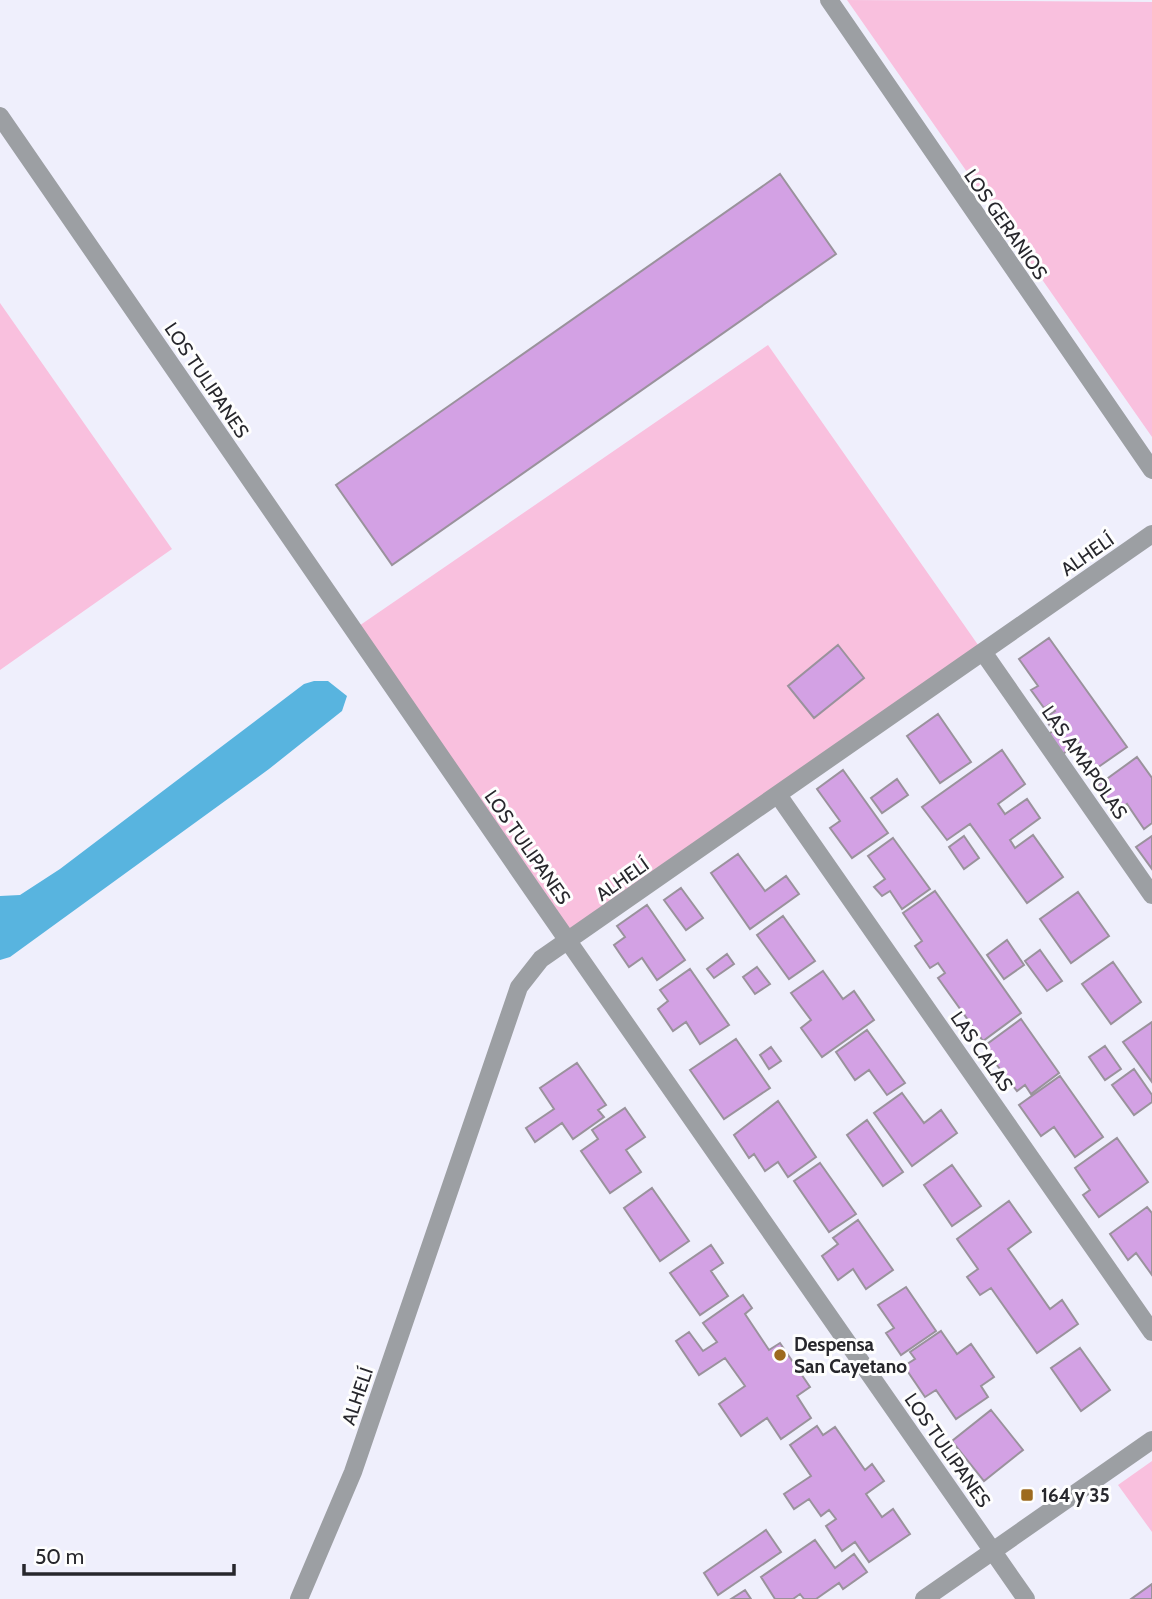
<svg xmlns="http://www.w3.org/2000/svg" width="1152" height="1599" font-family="Cabin,sans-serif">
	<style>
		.green { fill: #f9c0de }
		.water { fill: #58b4df }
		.building { fill: #d3a1e4; stroke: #9a929c; stroke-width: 2 }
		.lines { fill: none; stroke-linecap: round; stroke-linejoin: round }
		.street { stroke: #9c9fa3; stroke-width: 18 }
		.poi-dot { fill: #9d6a1f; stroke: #fefefe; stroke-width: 2.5 }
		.labels { text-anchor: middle; stroke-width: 6; stroke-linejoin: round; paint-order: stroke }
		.street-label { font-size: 19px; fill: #27272c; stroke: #fefefe }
		.poi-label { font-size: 19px; font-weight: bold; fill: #27272c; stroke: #fefefe; text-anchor: start }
	</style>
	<rect width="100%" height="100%" fill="#efeffc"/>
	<path class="green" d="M847,0L1152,2V437Z
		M0,303L172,549L0,670Z
		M768,345L983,652L569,942L353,630Z
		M1152,1461V1532L1118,1485Z"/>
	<path class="water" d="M314,681H328L347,696L342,711L269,769L10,957L0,960V896L20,895L60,869L304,684Z"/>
	<path class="building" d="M780,174L836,254L392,565L336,485Z
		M1049,638L1127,747L1097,768L1078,743L1060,756L1046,736L1053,731L1045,718L1055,711L1050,704L1044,708L1031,690L1038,686L1019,659Z
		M838,645L864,678L814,718L788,686Z
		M938,714L971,762L940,783L907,736Z
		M1002,750L1025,784L998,804L1005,814L1027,799L1040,818L1010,840L1015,848L1033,835L1063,877L1027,903L970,824L947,840L922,807Z
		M1137,757L1152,778V823L1144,829L1127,804L1115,813L1097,786Z
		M843,770L888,833L852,858L830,828L840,821L817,789Z
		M897,779L908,795L882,813L871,798Z
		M964,836L979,858L964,869L949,847Z
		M1152,836V869L1136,847Z
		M893,838L930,889L902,909L890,891L882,896L874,887L885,879L868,856Z
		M738,854L765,891L786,876L799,894L750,929L711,873Z
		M681,888L703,918L686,930L664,900Z
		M935,891L1021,1013L983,1041L938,978L945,973L938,963L930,968L915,946L922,941L903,913Z
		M1078,892L1109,936L1071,963L1040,919Z
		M647,905L685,960L657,980L642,958L629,967L614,945L625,937L617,926Z
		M783,916L815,961L789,979L757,935Z
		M1007,940L1024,965L1004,979L987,955Z
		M1040,950L1062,981L1047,991L1025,961Z
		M727,954L734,964L714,978L707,969Z
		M1113,962L1141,1002L1111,1024L1082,984Z
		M757,967L770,984L755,994L743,977Z
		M690,969L729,1025L700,1044L686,1022L673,1031L658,1009L668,1001L660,990Z
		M823,971L843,999L854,991L874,1020L822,1057L801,1028L811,1020L791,993Z
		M1021,1019L1059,1073L1031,1094L1025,1085L1017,1091L983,1047Z
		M1152,1022V1082L1123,1042Z
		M867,1030L905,1083L887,1095L869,1070L855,1080L836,1052Z
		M736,1039L770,1088L724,1119L690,1070Z
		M1105,1046L1121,1069L1105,1080L1089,1057Z
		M771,1047L781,1061L769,1069L760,1055Z
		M577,1063L606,1105L598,1110L604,1117L573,1139L562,1123L535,1142L526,1128L554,1109L540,1088Z
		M1134,1069L1152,1095V1102L1134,1115L1112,1085Z
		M1060,1076L1103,1137L1075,1157L1054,1127L1041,1136L1019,1105Z
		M902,1093L924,1123L941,1110L957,1133L912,1166L874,1113Z
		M778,1101L816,1157L788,1177L778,1162L765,1171L754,1154L749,1158L734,1135Z
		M625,1108L645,1137L626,1150L641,1172L610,1193L581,1151L598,1139L592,1130Z
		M867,1120L903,1172L883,1186L847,1135Z
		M1117,1138L1148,1182L1099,1217L1083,1195L1090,1190L1075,1168Z
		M820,1163L856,1214L829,1232L794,1181Z
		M952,1165L981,1206L952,1226L924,1185Z
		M652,1188L689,1241L660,1261L624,1208Z
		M1009,1201L1031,1232L1008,1249L1050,1309L1062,1300L1078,1324L1037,1353L991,1288L980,1295L967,1277L978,1269L957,1239Z
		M1147,1207L1152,1213V1275L1136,1253L1128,1260L1110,1234Z
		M858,1220L893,1270L866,1289L853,1269L838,1280L822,1256L838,1244L833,1238Z
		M711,1245L723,1263L711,1271L728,1296L700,1315L670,1273Z
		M906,1287L936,1331L901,1355L886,1333L894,1328L878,1305Z
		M743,1295L752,1308L745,1314L769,1350L780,1343L810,1387L797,1396L811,1418L781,1439L767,1418L741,1436L719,1404L745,1386L725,1358L699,1375L676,1341L689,1332L703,1351L717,1342L703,1323Z
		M941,1331L957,1354L971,1344L994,1377L981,1386L988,1397L956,1419L936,1390L925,1397L904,1366L915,1359L910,1352Z
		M1080,1348L1110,1390L1081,1411L1051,1368Z
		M991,1410L1023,1450L984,1481L952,1441Z
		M817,1426L823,1435L835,1427L865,1470L872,1464L884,1481L866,1494L882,1517L893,1509L910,1534L869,1562L855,1542L842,1551L826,1526L836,1519L829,1510L821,1516L809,1499L794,1509L784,1494L811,1476L790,1445Z
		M766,1530L781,1552L718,1595L704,1573Z
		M815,1540L835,1568L854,1554L867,1572L843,1589L839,1583L816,1599H804L800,1594L793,1599H775L761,1577Z
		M1152,1584V1599H1131Z
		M745,1590L751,1599H731Z"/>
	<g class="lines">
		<path class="street" d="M829,0L1152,470
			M0,116L536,895L1026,1599
			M983,652L1152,895
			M778,795L1152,1332
			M299,1599L353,1472L519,987L541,959L1152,534
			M924,1599L1152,1440"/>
	</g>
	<g class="poi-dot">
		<circle cx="780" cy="1355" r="7"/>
		<rect x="1020" y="1488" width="14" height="14" rx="3.5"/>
	</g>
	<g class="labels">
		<g class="street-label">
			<text transform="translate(1006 224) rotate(55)" y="7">LOS GERANIOS</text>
			<text transform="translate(207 380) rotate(56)" y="7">LOS TULIPANES</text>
			<text transform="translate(1087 554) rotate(-35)" y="7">ALHELÍ</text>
			<text transform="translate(1085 762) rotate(55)" y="7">LAS AMAPOLAS</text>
			<text transform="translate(528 847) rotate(55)" y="7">LOS TULIPANES</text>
			<text transform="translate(622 879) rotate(-35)" y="7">ALHELÍ</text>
			<text transform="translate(982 1051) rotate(55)" y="7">LAS CALAS</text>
			<text transform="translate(357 1396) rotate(-71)" y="7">ALHELÍ</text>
			<text transform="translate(948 1450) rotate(55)" y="7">LOS TULIPANES</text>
		</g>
		<g class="poi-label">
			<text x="794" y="1351">Despensa<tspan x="794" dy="22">San Cayetano</tspan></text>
			<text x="1041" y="1502">164 y 35</text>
		</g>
	</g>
	<path d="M24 1564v10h210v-10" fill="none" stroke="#27272c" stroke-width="3.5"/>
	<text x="35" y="1564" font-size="21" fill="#27272c" stroke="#fefefe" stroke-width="5" paint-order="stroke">50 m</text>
</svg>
